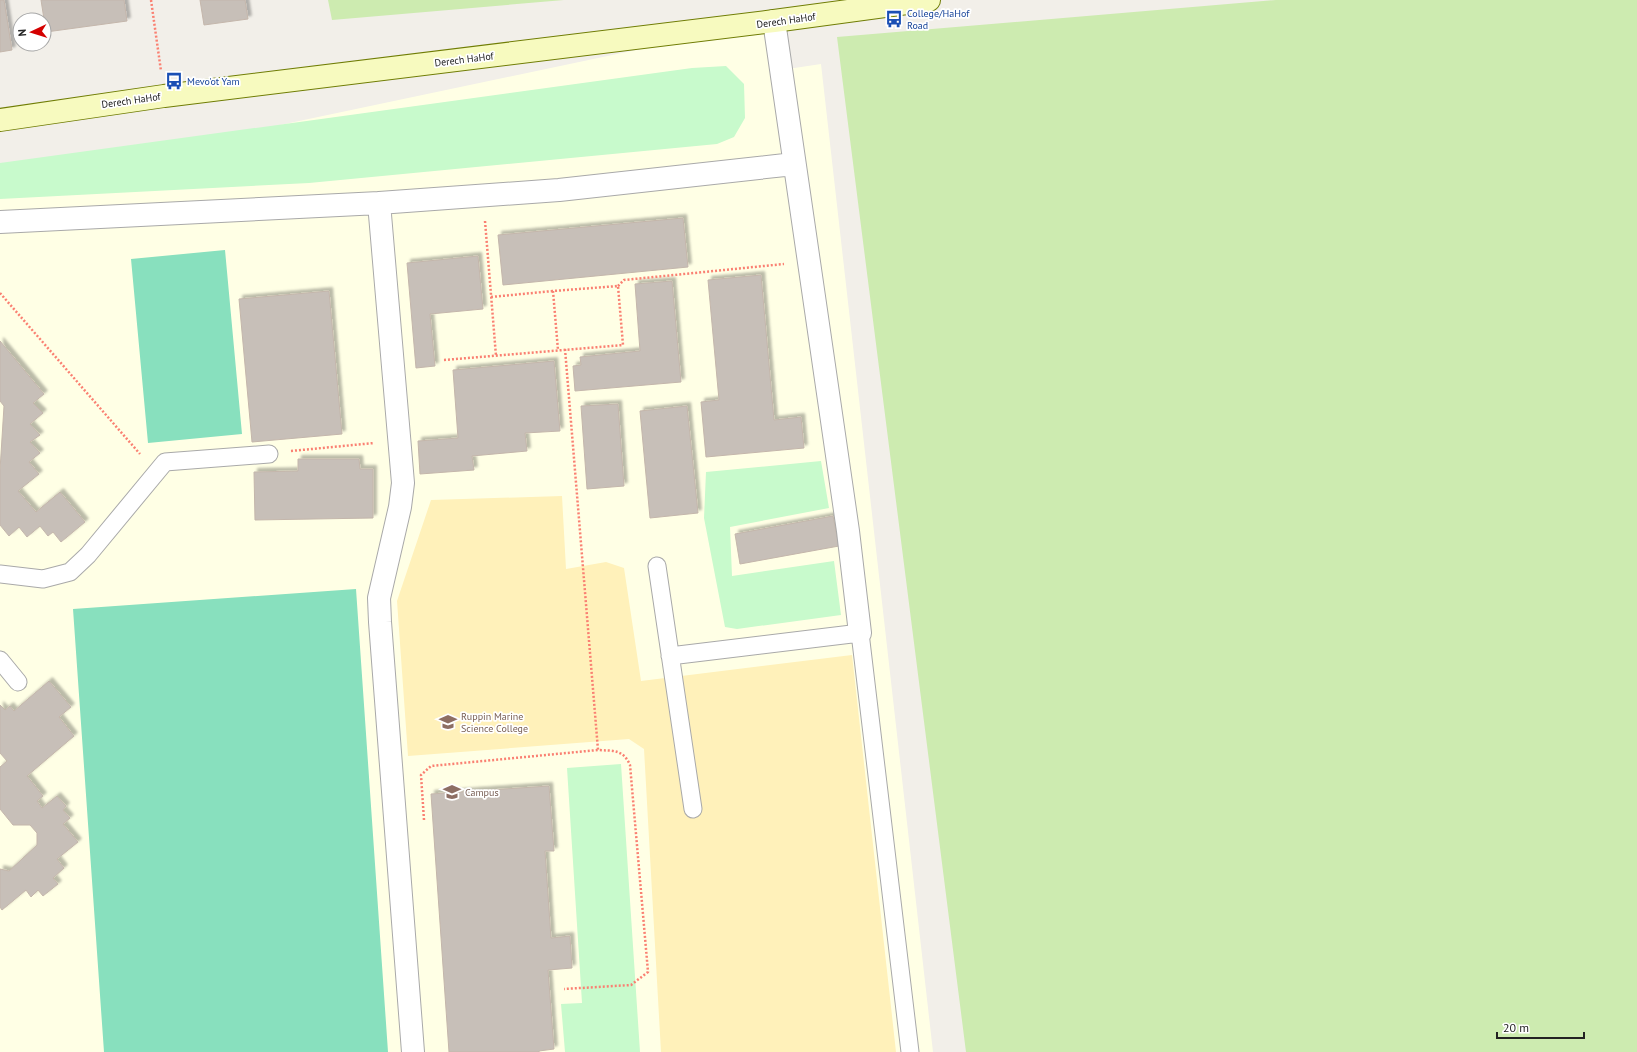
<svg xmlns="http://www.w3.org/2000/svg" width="1637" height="1052" font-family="'PT Sans',sans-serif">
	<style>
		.education { fill: #ffffe5 }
		.grass { fill: #cdebb0 }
		.sand { fill: #fff1ba }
		.park { fill: #c8facc }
		.pitch { fill: #88e0be }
		.building { fill: #c7bfb8; stroke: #c4b6ab; filter: url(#shadow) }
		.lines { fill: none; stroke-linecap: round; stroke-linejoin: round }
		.service-casing { stroke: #a9a9a9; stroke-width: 19 }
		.minor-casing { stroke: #a9a9a9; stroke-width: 24 }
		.secondary-casing { stroke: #707d05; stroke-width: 24 }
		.path { stroke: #fa8072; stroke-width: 2.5; stroke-dasharray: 2 2; stroke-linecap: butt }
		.service { stroke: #fff; stroke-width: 17 }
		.minor { stroke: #fff; stroke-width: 22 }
		.secondary { stroke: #f7fabf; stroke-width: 22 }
		.labels { text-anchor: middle; stroke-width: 3.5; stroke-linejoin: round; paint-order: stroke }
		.transit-label { font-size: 10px; fill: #164399; stroke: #fff; text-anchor: start }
		.street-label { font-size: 10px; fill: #222; stroke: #fff }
		.education-label { font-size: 10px; fill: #785e54; stroke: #fff; text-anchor: start }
	</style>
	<defs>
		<filter id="shadow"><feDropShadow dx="3.5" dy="-3.5" stdDeviation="1" flood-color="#0004"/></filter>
	</defs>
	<rect width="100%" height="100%" fill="#f2efe9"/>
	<path class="education" d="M774,21L781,70L821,64L933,1052H0V184Z"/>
	<path class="grass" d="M328,0H564L332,20Z
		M1276,0H1637V1052H966L837,37Z"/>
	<path class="sand" d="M562,496L566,569L606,562L624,568L641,681L852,655L896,1052H661L644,749L629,739L408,756L397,601L431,500Z"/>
	<path class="park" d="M726,66L744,84L745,118L734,137L717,144L309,183L0,199V163L692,68Z
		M821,461L829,508L730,527L732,576L834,561L841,615L737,629L725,627L704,518L706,472Z
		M621,764L640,1052H565L561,1004L582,1003L567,768Z"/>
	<path class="pitch" d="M225,250L242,434L148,443L131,259Z
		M356,589L388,1052H104L73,609Z"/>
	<path class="building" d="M0,0H4L12,50L0,52Z
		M41,0H124L127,21L46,32Z
		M200,0H245L248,19L204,25Z
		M683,218L688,267L503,285L498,235Z
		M478,256L483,309L430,314L435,366L416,368L407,263Z
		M761,275L774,420L801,417L804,448L706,457L701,402L719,400L708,280Z
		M672,281L681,382L575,391L573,366L581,365L580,357L640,351L635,284Z
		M329,291L342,434L252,442L239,299Z
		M0,341L44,394L33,403L43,413L30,424L40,435L30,442L40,453L29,462L39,474L18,491L36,512L60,492L85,522L61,542L53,532L48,536L40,526L27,537L19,527L9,536L0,525V470L4,406L0,401Z
		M554,361L560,431L525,433L527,451L472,456L474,470L420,474L418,441L458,438L453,370Z
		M618,404L624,486L587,489L581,406Z
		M687,406L698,513L650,518L640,411Z
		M298,459H359L360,469H373V518L255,520L254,472L298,471Z
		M833,516L839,546L740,564L735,534Z
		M49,681L71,707L59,717L74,736L27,776L43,796L37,801L42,808L57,796L66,806L63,810L70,818L63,824L78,842L57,859L64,868L53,878L58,884L43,896L38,890L31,897L26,890L2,910L0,907V869L9,871L37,845V833L30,825H13L0,809V767L7,761L0,753V705L5,710L10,706L14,711Z
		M549,786L554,851H545L551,938L570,936L572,968L548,970L554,1049L539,1051V1052H449L431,794Z"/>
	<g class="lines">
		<g class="service-casing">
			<path id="service" d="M657,566L693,809
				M0,574L43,579L70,572L88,555L165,462L269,454
				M670,656L860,633L910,1052
				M0,660L18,682"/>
		</g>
		<g class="minor-casing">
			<path id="minor" d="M774,21L848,531L860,633
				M379,203L403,483L400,507L379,598L380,622L413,1052
				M0,222L379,203L559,190L794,164"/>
		</g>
		<g class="secondary-casing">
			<path id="secondary" d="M0,120L164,96L774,21L929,0"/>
		</g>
		<path class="path" d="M151,0L161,71
			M485,221L496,356
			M618,286L624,280L784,264
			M0,293L140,454
			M491,297L553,291
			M565,349L598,750
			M444,360L623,345L618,286L553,291L558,350
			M291,451L374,443
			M424,820L421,775L431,766L598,750C613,751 623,749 630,765L648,972L631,985L564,989"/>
		<use href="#service" class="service"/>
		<use href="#minor" class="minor"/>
		<use href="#secondary" class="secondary"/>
	</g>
	<defs>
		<g id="bus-bare" transform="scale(1.38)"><path d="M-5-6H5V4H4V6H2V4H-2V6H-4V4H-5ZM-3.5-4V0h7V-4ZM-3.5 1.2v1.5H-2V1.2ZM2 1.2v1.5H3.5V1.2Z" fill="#1a4fb4" stroke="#fff" stroke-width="2.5" paint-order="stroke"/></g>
		<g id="university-bare" transform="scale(1.38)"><path d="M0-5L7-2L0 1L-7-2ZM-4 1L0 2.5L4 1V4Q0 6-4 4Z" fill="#8d6e63" stroke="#fff" stroke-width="2.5" paint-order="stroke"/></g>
	</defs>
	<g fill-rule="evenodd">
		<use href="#bus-bare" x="894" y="19"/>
		<use href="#bus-bare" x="174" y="81"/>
		<use href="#university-bare" x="448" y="722"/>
		<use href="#university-bare" x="452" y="792"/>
	</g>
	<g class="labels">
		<g class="transit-label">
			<text x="907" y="17">College/HaHof<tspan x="907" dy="12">Road</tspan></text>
			<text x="187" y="85">Mevo'ot Yam</text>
		</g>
		<g class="street-label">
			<text transform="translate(786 20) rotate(-8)" y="4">Derech HaHof</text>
			<text transform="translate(464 59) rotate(-7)" y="4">Derech HaHof</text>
			<text transform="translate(131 100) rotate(-8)" y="4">Derech HaHof</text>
		</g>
		<g class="education-label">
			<text x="461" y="720">Ruppin Marine<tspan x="461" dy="12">Science College</tspan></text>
			<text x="465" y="796">Campus</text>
		</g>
	</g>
	<g transform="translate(32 32) rotate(266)"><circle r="19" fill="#ffffff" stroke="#a7a7a7"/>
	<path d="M0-3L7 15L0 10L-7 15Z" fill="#d40000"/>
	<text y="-6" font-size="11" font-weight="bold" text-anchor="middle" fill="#222222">N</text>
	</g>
	<path d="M1497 1032v6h87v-6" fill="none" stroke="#222222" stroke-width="2"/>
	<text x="1503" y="1032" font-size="12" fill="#222222" stroke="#ffffff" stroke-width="3" paint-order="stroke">20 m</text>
</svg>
